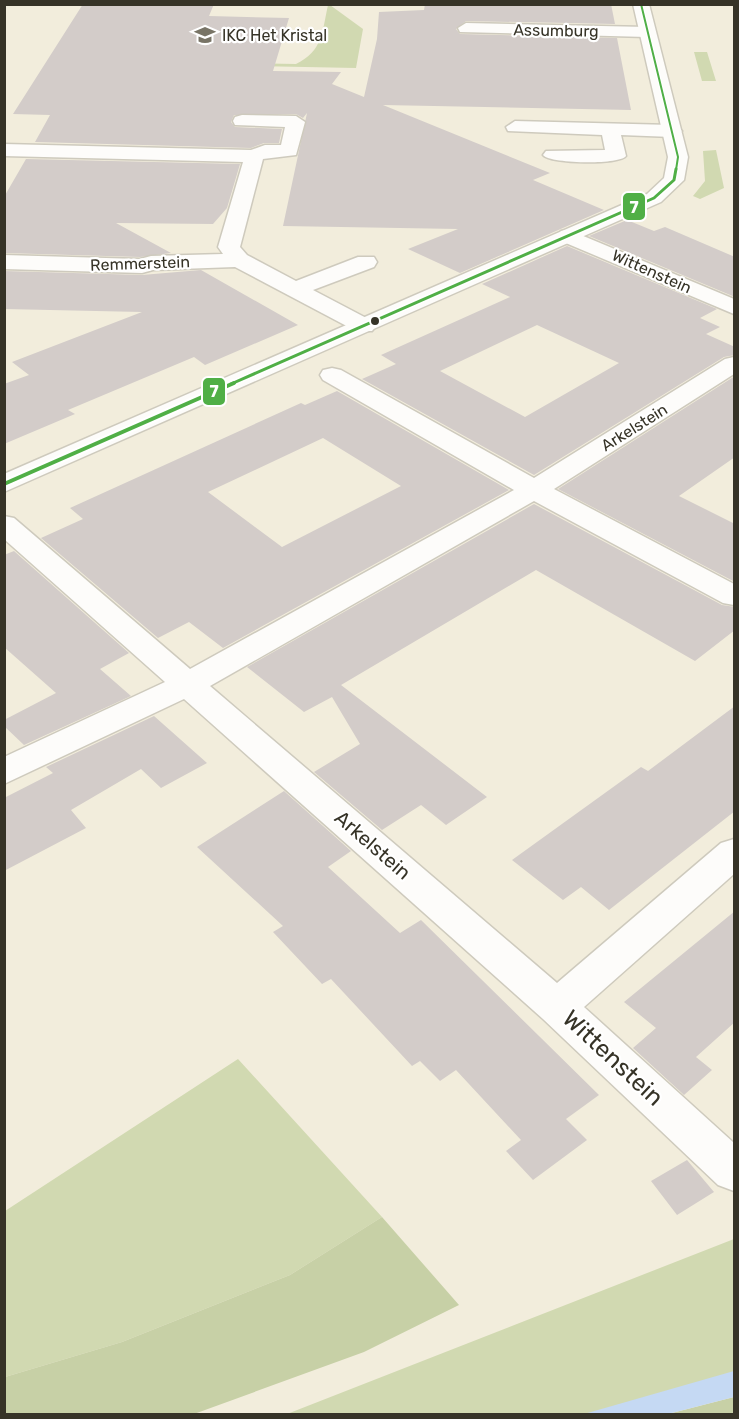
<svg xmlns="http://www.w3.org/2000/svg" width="739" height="1419" font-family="Rubik,sans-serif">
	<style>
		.green { fill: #d1d9b1 }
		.forest { fill: #c7d0a6 }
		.water { fill: #c5d9f3 }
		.building { fill: #d3ccc9; fill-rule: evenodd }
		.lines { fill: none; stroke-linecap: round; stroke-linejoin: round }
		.minor-casing { stroke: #cecabd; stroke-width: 3 }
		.tertiary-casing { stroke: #cecabd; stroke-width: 3 }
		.minor { fill: #fdfcfa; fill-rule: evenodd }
		.tertiary { fill: #fdfcfa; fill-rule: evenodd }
		.bus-1-far2-casing { stroke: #fff; stroke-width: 4.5 }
		.bus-1-far1-casing { stroke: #fff; stroke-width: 6 }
		.bus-1-casing { stroke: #fff; stroke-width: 8 }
		.bus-1-far2 { stroke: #50af46; stroke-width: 2 }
		.bus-1-far1 { stroke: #50af46; stroke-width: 3 }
		.bus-1 { stroke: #50af46; stroke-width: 4 }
		.bus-dot { fill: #363327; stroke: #fff; stroke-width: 2 }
		.labels { text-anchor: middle; stroke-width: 4.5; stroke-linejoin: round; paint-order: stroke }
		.far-street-label { font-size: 16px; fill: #363327; stroke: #fff }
		.far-poi-label { font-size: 16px; fill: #363327; stroke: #fff; text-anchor: start }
		.street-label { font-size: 20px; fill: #363327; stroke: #fff }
		.near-street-label { font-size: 24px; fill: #363327; stroke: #fff }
		.line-badge { stroke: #fff; stroke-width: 2 }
		.badge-label { font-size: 16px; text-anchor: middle; font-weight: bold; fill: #fff }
	</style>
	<rect width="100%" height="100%" fill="#f2eddc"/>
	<path class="green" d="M325,5H330L363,29L356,68L196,65L197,62L296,64C323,51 322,32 328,5Z
		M694,52H707L716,81H702Z
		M716,150L724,188L700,199L693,196L705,181L703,151Z
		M238,1059L382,1217L290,1275L122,1342L5,1377V1211Z
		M734,1239V1380L611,1414H287Z"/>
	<path class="forest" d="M382,1217L459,1305L364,1352L194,1414H5V1377L122,1342L290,1275Z
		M734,1397V1414H668Z"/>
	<path class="water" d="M734,1371V1397L668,1414H584Z"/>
	<path class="building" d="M83,4H214L209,16L289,18L273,71L341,72L332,84L364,97L377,39L379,12L424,10L425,4H611L615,24L466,21L456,29L460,34L617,38L631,110L383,105L550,173L533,180L604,210L460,273L408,249L458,229L283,226L307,113L303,118L296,114L234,115L231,122L235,127L282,129L279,143H264L251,148L35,142L50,115L13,114Z
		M26,159L240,164L227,208L213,224L116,223L171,253L140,257L4,253V197Z
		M627,220L654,231L665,227L735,257V297L589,236Z
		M567,246L717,309L700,318L720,327L706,334L735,347V355L724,357L534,475L362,379L396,364L381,355L510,297L482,284ZM537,325L619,363L525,417L440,371Z
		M201,270L298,325L205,365L194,357L68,410L75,414L4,444V384L29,375L12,362L142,312L4,309V271L142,275Z
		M735,376V457L679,496L735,524V582L558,489Z
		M337,391L509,490L223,648L189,622L158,638L41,538L83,519L70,508L301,403L305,405ZM323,438L401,486L282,547L208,492Z
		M534,504L722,605L735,607V630L695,661L536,570L341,685L487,797L446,825L421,805L382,830L314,772L360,744L332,697L304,712L247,667Z
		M14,551L129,653L100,669L131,696L24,745L4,726V720L56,693L4,647V555Z
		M735,706V811L609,910L581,887L563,900L512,860L641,767L648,771Z
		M154,716L207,763L161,788L141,769L71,810L86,828L4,871V798L53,773L46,767Z
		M284,791L351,851L328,867L400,933L421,920L599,1095L566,1119L587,1140L533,1180L506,1151L521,1140L456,1070L440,1081L420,1061L412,1066L331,979L322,984L273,932L283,926L197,847Z
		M735,911V1022L696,1057L712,1070L684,1095L633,1048L656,1028L624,1002Z
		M687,1160L714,1192L677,1215L651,1181Z"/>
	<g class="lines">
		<g class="minor-casing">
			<path id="minor" d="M466,23L647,27L655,32L647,37L460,32L458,28Z
				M242,115L296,116L305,122L296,155L263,159L240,247L247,255L296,281L358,257H374L377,262L374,267L313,290L372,321L376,326L372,331H356L235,267L153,270L142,273L4,269V255L140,259L151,256L223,254L218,247L243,162L4,156V144L251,150L265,145H281L285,127L235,125L233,121L235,117Z
				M515,121L672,125L682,131L672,137L621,135L626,156C620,165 550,164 543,155L546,151L605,150L602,135L508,131L506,127Z
				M569,230L734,299V314L561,241L558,236L561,231Z
				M734,357V374L554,489L734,584V605L723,603L534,501L210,686L557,983L721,843L734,839V874L584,1007L734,1143V1191L718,1185L543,1019L184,699L4,784V757L165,682L4,539V516L14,518L190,669L514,490L323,380L320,375L323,370L332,368L341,370L534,478L725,359Z"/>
		</g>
		<g class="tertiary-casing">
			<path id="tertiary" d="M633,4H649L688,157L684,180L661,202L4,492V474L647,194L664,178L668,157Z"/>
		</g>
		<use href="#minor" class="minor"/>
		<use href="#tertiary" class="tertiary"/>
		<g class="bus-1-far2-casing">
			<path id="bus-1-far2" d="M641,4L678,157L676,170"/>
		</g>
		<g class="bus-1-far1-casing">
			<path id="bus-1-far1" d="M231,384L654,198L674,180L676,169"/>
		</g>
		<g class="bus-1-casing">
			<path id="bus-1" d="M4,484L234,383"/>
		</g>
		<use href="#bus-1-far2" class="bus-1-far2"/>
		<use href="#bus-1-far1" class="bus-1-far1"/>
		<use href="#bus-1" class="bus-1"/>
	</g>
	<defs>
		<g id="school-bare" transform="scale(1.62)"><path d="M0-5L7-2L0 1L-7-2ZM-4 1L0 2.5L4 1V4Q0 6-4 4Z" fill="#787466" stroke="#fff" stroke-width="2.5" paint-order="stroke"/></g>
	</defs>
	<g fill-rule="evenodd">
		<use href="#school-bare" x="205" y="35"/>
	</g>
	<circle class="bus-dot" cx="375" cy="321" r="5"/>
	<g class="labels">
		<g class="far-street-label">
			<text transform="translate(556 30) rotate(1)" y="6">Assumburg</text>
			<text transform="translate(140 263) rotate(-2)" y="6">Remmerstein</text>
			<text transform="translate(652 271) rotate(24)" y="6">Wittenstein</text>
			<text transform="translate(634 427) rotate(-32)" y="6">Arkelstein</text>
		</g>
		<g class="far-poi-label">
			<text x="222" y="41">IKC Het Kristal</text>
		</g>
		<g class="street-label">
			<text transform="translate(373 845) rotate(41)" y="7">Arkelstein</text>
		</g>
		<g class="near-street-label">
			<text transform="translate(613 1058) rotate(43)" y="8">Wittenstein</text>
		</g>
	</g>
	<g class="line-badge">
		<rect x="622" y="192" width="24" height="29" rx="6" fill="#50af46"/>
		<rect x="202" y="377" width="24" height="29" rx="6" fill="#50af46"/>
	</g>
	<g class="badge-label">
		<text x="634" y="213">7</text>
		<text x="214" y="397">7</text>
	</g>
	<rect width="739" height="1419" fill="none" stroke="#363327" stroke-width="12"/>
</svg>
